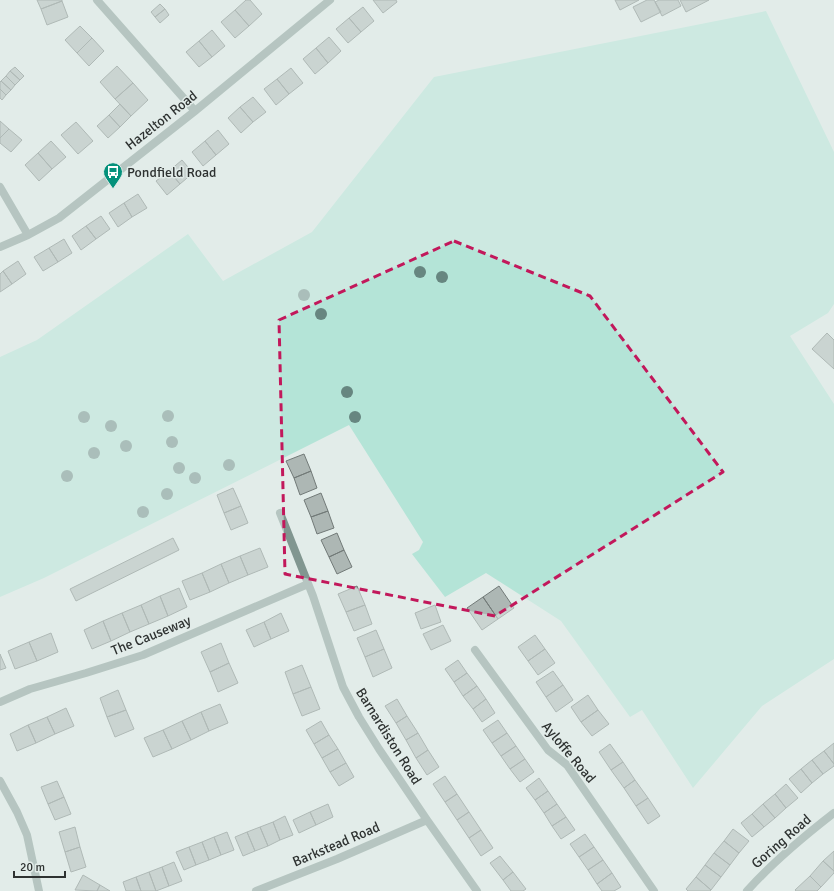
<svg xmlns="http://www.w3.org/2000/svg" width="834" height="891" font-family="Signika,sans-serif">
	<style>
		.green { fill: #b4e4d7 }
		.building { fill: #adb7b4; stroke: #727a78 }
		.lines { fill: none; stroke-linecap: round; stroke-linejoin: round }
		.minor { stroke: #819690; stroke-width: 8 }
		.tree { fill: #678680 }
		.marked { fill: none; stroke: #c2185b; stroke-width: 3; stroke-dasharray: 8 5; stroke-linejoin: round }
		.labels { text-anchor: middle; stroke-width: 3; stroke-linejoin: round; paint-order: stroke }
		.street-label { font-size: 14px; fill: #2e3231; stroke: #e2ece9 }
		.poi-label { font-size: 14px; fill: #2e3231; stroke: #e2ece9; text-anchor: start }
	</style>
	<rect width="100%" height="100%" fill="#e2ece9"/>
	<path class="green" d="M766,11L834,152V304L828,313L790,336L834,404V659L762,706L693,788L642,710L630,717L561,621L486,573L445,597L412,554L419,550L423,542L349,425L44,578L0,597V357L37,340L188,234L223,281L312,232L434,77Z"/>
	<path class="building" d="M37,0H62V1L41,9Z
		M246,0H250L262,14L249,26L235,10Z
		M373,0H396L397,2L383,13Z
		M615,0H639L620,10Z
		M647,0H654L661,12L641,22L633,7Z
		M659,0H678L681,6L662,16L655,2Z
		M680,0H709L686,12Z
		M62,1L68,17L47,25L41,9Z
		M160,4L165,9L155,17L151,12Z
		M363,7L374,21L361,32L349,18Z
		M165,9L169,15L160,23L155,17Z
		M235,10L249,26L235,38L221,22Z
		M349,18L361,32L348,43L336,29Z
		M80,26L92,38L77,53L65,40Z
		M212,30L225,46L212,57L199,41Z
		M329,37L341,51L328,63L316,48Z
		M92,38L104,51L89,66L77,53Z
		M199,41L212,57L199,67L186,52Z
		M316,48L328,63L315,74L303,59Z
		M117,66L133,83L115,99L100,82Z
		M15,67L24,76L20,80L10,71Z
		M291,68L303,83L289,94L277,79Z
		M10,71L20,80L15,85L6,76Z
		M6,76L15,85L11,90L1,81Z
		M277,79L289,94L276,105L264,89Z
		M1,81L11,90L6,95L0,89V82Z
		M133,83L148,100L131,116L115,99Z
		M0,89L6,95L2,100L0,98Z
		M253,97L266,112L253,122L240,107Z
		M120,104L131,116L120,127L109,115Z
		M240,107L253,122L241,133L228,118Z
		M109,115L120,127L108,138L97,126Z
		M0,121L9,129L0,138Z
		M76,122L93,141L78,154L61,135Z
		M9,129L22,140L11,152L0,143V138Z
		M218,130L229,144L216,155L205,141Z
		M51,141L66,157L52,169L38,153Z
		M205,141L216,155L203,166L192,152Z
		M38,153L52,169L39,181L25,165Z
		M182,160L193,173L180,184L169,171Z
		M169,171L180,184L167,195L156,181Z
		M138,194L147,208L132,217L124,203Z
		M124,203L132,217L118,227L109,213Z
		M101,216L110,229L96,239L86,226Z
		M86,226L96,239L81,250L72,236Z
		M64,239L72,253L58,262L49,248Z
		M49,248L58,262L43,271L34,257Z
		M18,261L26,274L12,284L3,271Z
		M3,271L12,284L0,292V274Z
		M827,333L834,340V369L812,349Z
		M304,454L311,471L294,478L286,461Z
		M311,471L317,488L300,495L294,478Z
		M233,488L241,506L224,513L217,495Z
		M321,493L328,511L311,517L304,500Z
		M241,506L248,523L231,530L224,513Z
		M328,511L334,528L317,534L311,517Z
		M337,533L344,550L329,557L321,540Z
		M173,538L179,550L76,601L70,589Z
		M260,548L268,567L248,575L240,556Z
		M344,550L352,567L337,574L329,557Z
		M240,556L248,575L229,583L221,564Z
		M221,564L229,583L210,592L202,573Z
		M202,573L210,592L190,600L182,581Z
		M357,586L365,605L346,612L338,594Z
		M499,586L514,608L498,619L483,597Z
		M179,588L187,607L168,616L160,596Z
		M160,596L168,616L149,624L141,605Z
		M483,597L498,619L482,630L467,608Z
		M141,605L149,624L130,632L122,613Z
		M365,605L372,624L354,631L346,612Z
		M435,605L441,622L421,629L415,613Z
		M122,613L130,632L111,641L103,621Z
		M281,613L289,631L271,639L264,622Z
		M103,621L111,641L92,649L84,630Z
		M264,622L271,639L254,647L246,630Z
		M443,625L451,641L431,650L423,634Z
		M376,630L384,649L365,657L357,638Z
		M51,633L58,652L37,661L29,642Z
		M535,635L545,649L528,661L518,647Z
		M29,642L37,661L15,669L8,651Z
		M221,643L229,663L210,672L201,652Z
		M384,649L392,668L373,677L365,657Z
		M545,649L555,663L538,675L528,661Z
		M0,654L6,668L0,670Z
		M458,660L467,673L454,682L445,669Z
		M229,663L238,683L218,692L210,672Z
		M302,665L311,687L293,694L285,672Z
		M553,671L563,685L546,697L536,682Z
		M467,673L477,686L463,696L454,682Z
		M563,685L573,700L556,712L546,697Z
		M477,686L486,699L473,709L463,696Z
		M311,687L320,709L302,716L293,694Z
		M118,690L126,710L107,717L100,698Z
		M588,695L598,710L581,722L571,707Z
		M397,699L407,716L396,723L385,706Z
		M486,699L495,713L482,722L473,709Z
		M220,704L228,723L209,731L201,712Z
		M66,708L74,726L55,734L47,717Z
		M126,710L134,729L115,737L107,717Z
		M598,710L609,724L592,736L581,722Z
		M201,712L209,731L191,740L182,721Z
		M407,716L418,733L406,740L396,723Z
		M47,717L55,734L36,743L28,725Z
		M498,720L507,733L492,743L483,730Z
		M182,721L191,740L172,749L163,730Z
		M321,721L329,735L314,744L306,730Z
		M28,725L36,743L17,751L10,734Z
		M163,730L172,749L153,757L144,738Z
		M418,733L428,750L416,758L406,740Z
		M507,733L516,746L501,756L492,743Z
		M329,735L338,749L322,758L314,744Z
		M834,743V764L824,751Z
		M610,744L623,762L611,770L599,752Z
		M516,746L525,759L510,769L501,756Z
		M338,749L346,763L330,772L322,758Z
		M428,750L439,767L427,775L416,758Z
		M824,751L834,764V766L823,774L812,760Z
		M525,759L534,772L520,782L510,769Z
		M812,760L823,774L812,783L801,769Z
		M623,762L635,780L624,788L611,770Z
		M346,763L354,777L339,786L330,772Z
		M801,769L812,783L801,793L789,779Z
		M445,776L457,794L445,802L433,784Z
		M539,778L548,791L535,800L526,788Z
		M635,780L648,798L636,806L624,788Z
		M57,781L64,797L48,804L41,787Z
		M786,784L798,798L786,808L775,794Z
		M548,791L557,804L544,813L535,800Z
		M457,794L469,812L457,820L445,802Z
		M775,794L786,808L775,818L763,804Z
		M64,797L71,814L55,820L48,804Z
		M648,798L660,816L648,824L636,806Z
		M328,804L333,817L316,825L310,812Z
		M557,804L566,817L552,826L544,813Z
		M763,804L775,818L764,827L752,814Z
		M310,812L316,825L299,833L293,820Z
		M469,812L481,830L469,838L457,820Z
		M752,814L764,827L752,837L741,823Z
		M285,816L293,835L280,840L273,822Z
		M566,817L575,830L561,839L552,826Z
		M273,822L280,840L268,846L260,827Z
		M75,827L80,847L65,852L59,832Z
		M260,827L268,846L255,851L247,832Z
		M733,829L749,841L739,853L724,841Z
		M481,830L493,848L481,856L469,838Z
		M227,832L234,850L221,855L214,837Z
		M247,832L255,851L243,856L235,837Z
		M585,834L594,847L579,857L570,844Z
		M214,837L221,855L209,860L202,842Z
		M724,841L739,853L730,865L714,853Z
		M202,842L209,860L196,865L189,847Z
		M80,847L86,867L71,872L65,852Z
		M189,847L196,865L184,870L176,852Z
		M594,847L603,860L588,870L579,857Z
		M834,851V871L823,861Z
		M714,853L730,865L721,877L705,865Z
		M500,856L513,872L503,880L490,863Z
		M603,860L612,873L597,884L588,870Z
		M823,861L834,871V873L821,887L810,876Z
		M174,862L182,881L169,886L162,867Z
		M705,865L721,877L711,890L696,877Z
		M162,867L169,886L156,891L149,872Z
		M149,872L156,891H141L136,877Z
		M513,872L526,889L523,891H511L503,880Z
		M612,873L621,887L614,891H602L597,884Z
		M83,875L100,885L97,891L75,890Z
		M810,876L821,887L817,891H796L795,890Z
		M136,877L141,891H126L123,882Z
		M696,877L711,890L710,891H688L686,889Z
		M100,885L110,891H97Z"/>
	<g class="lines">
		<path class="minor" d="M97,0L195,111
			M0,187L28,235
			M0,247L28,235L59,218L195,111L330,0
			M280,513L313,596L343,687L359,717L379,749L427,820L477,891
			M475,650L548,750L567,765L654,891
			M0,702L30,689L86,673L143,655L308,584
			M0,781L17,812L27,835L39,891
			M256,891L337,859L427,820
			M747,891C773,862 803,837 834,813"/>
	</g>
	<g class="tree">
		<circle cx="420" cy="272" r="6"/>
		<circle cx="442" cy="277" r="6"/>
		<circle cx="304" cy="295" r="6"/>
		<circle cx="321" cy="314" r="6"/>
		<circle cx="347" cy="392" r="6"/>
		<circle cx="168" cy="416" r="6"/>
		<circle cx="84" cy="417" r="6"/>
		<circle cx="355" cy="417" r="6"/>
		<circle cx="111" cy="426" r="6"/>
		<circle cx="172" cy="442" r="6"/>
		<circle cx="126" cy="446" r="6"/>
		<circle cx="94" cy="453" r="6"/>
		<circle cx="229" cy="465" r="6"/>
		<circle cx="179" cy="468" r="6"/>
		<circle cx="67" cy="476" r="6"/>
		<circle cx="195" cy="478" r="6"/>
		<circle cx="167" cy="494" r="6"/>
		<circle cx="143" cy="512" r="6"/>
	</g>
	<path d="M0 0H834V891H0ZM454,241L590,296L723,472L495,616L285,574L279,320Z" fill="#e2ece9" fill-opacity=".55" fill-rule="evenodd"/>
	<path class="marked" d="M454,241L590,296L723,472L495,616L285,574L279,320Z"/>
	<defs>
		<g id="bus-pin" transform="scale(1)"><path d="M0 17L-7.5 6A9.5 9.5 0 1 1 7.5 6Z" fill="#04917b" stroke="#e2ece9"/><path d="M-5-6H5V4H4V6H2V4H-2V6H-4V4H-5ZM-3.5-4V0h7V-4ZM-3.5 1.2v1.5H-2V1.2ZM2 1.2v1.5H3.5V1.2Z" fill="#fff"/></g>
	</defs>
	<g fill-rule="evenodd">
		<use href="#bus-pin" x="113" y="172"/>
	</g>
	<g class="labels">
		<g class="street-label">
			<text transform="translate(161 120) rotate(-38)" y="5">Hazelton Road</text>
			<text transform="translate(151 635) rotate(-22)" y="5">The Causeway</text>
			<text transform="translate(389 736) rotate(58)" y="5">Barnardiston Road</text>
			<text transform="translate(569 752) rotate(50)" y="5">Ayloffe Road</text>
			<text transform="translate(781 841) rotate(-41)" y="5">Goring Road</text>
			<text transform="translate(336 844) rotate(-23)" y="5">Barkstead Road</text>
		</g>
		<g class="poi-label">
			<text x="127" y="177">Pondfield Road</text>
		</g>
	</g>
	<path d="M14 871v6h51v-6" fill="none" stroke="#2e3231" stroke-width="2"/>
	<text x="20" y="871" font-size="12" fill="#2e3231" stroke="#e2ece9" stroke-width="3" paint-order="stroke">20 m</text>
</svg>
